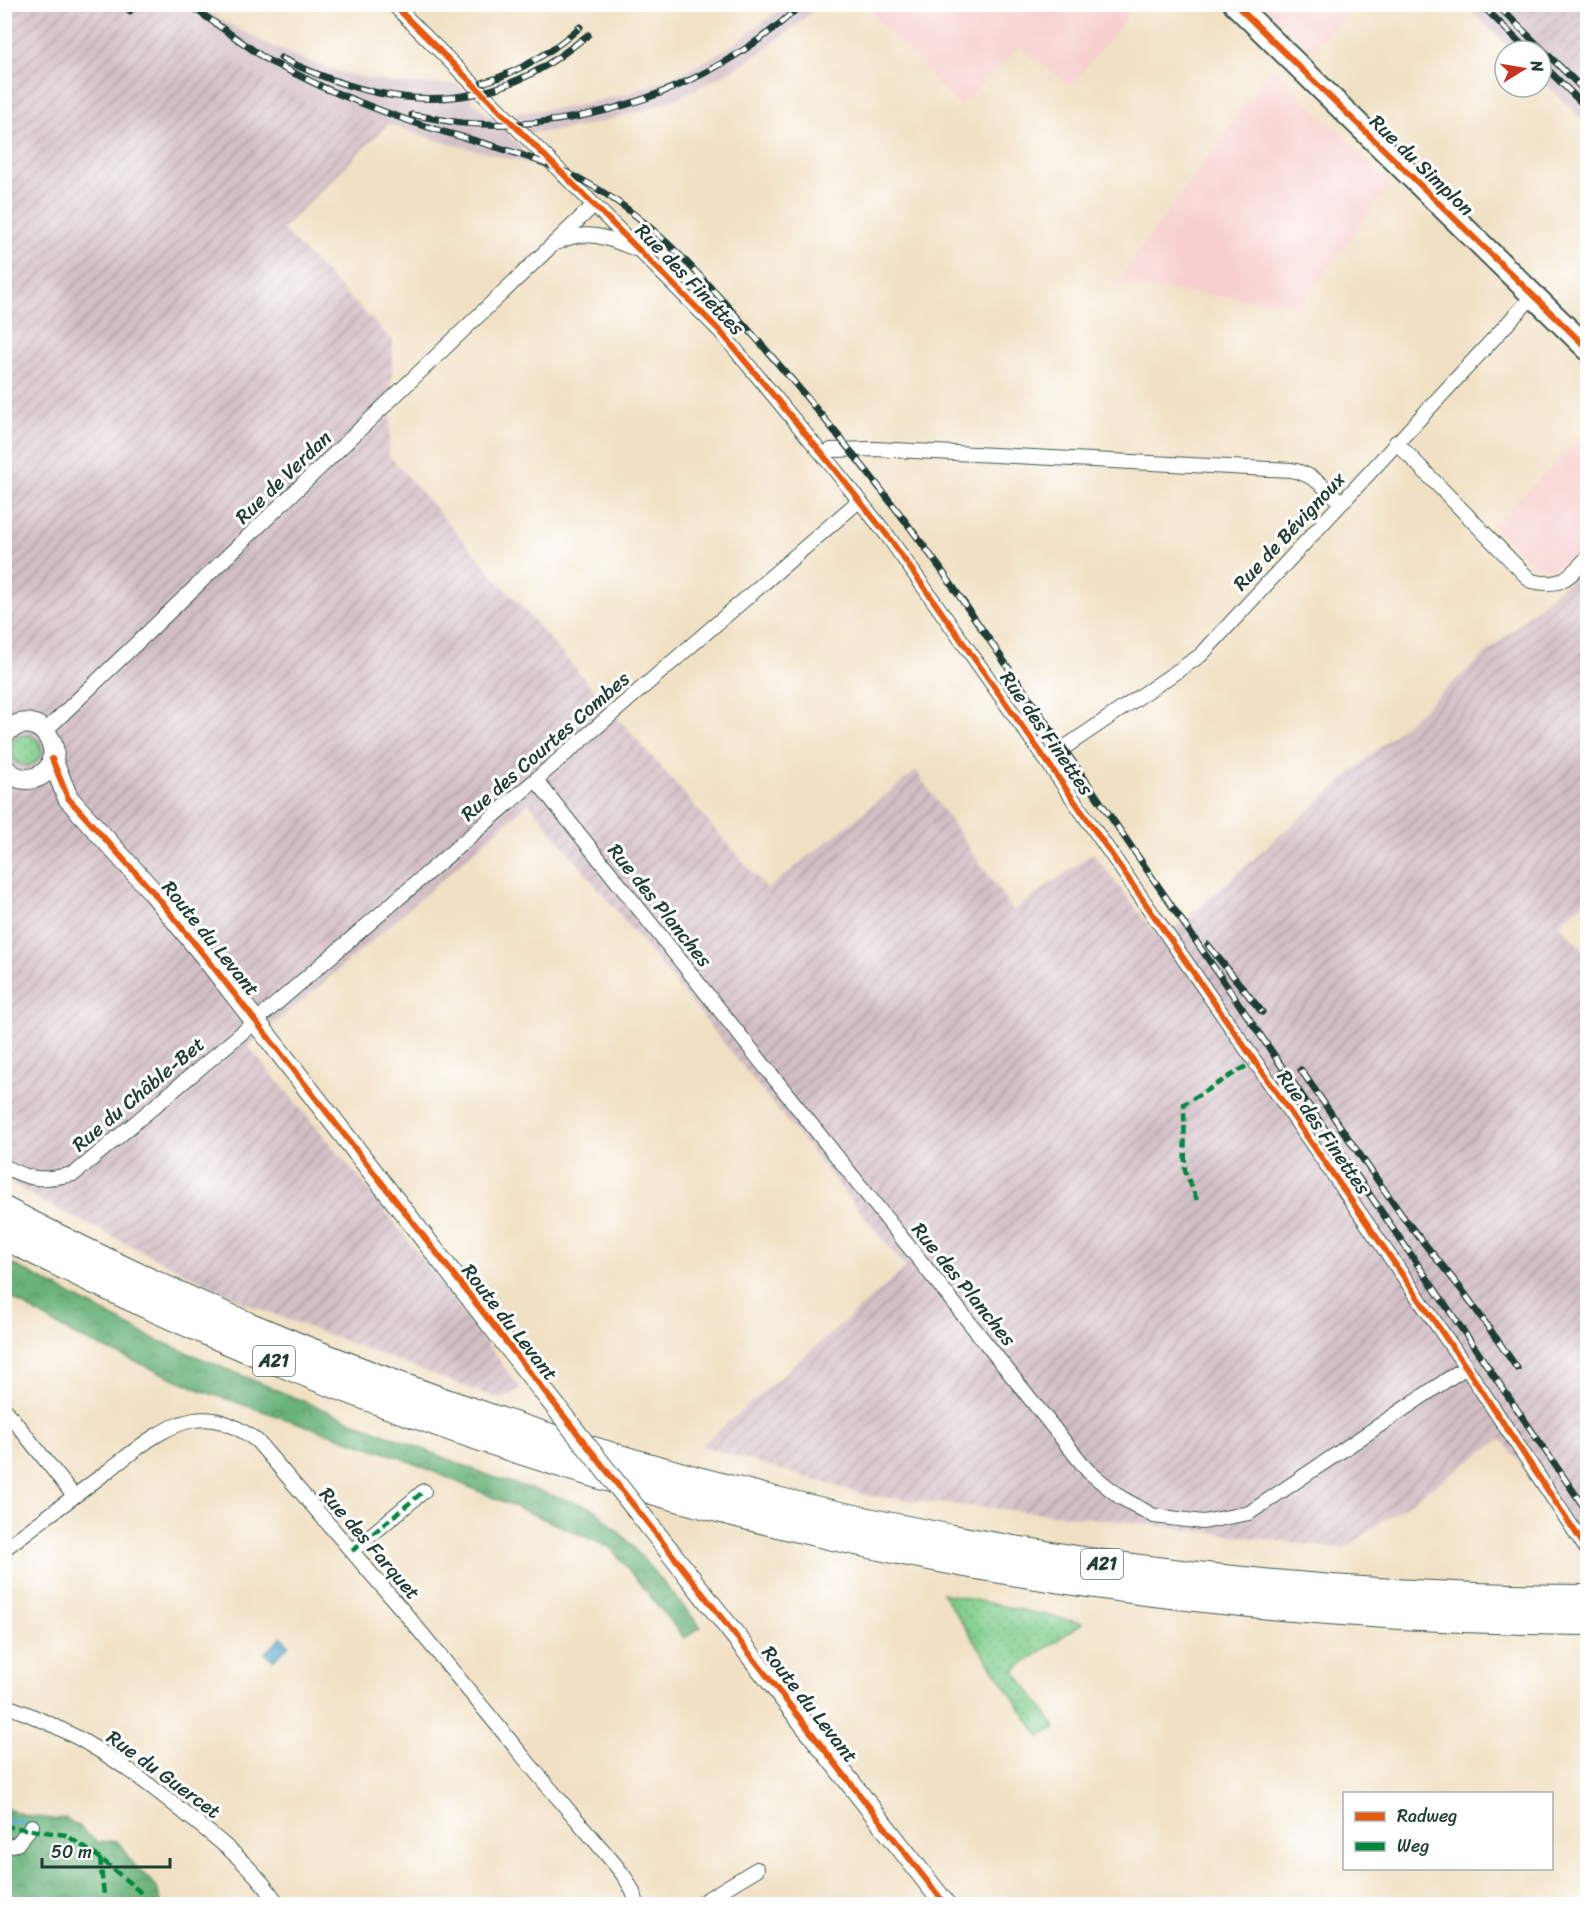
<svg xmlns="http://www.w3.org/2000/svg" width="1592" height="1909" font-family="Sriracha,sans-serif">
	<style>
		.built { fill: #f7d0cf }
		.industrial { fill: url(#industrial-furrows) }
		.railway { fill: #d2bec5 }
		.grass { fill: url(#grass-dots); stroke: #508661; stroke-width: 1.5 }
		.forest { fill: url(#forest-crowns); stroke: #447856; stroke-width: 1.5 }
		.water { fill: url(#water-ripples); stroke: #367180; stroke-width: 1.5 }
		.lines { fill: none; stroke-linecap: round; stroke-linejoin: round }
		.stream { stroke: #4ea5cb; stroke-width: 5 }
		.street-casing { stroke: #3e564a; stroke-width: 16 }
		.secondary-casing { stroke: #3e564a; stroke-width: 22 }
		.primary-casing { stroke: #3e564a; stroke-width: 26 }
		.highway-casing { stroke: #3e564a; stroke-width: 28 }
		.street { stroke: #fff; stroke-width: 14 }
		.secondary { stroke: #fff; stroke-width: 20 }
		.primary { stroke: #fff; stroke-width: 22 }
		.highway { stroke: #fff; stroke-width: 26 }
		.rail-casing { stroke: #1f3d34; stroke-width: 7 }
		.rail { stroke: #fff; stroke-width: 4.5; stroke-dasharray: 14; stroke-linecap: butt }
		.secondary-bridge-casing { stroke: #3e564a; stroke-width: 22; stroke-linecap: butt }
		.secondary-bridge { stroke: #fff; stroke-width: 20 }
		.quiet { stroke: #00873e; stroke-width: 4.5; stroke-dasharray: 9 4.5; stroke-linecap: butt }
		.cycleway-casing { stroke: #fff; stroke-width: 10 }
		.cycleway { stroke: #e8590c; stroke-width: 6 }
		.labels { text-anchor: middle; stroke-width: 6; stroke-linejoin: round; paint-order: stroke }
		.shield { fill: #fff; stroke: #627771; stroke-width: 1.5 }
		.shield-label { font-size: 18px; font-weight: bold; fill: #1f3d34 }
		.street-label { font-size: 20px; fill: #1f3d34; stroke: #fff }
	</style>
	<defs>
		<pattern id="industrial-furrows" width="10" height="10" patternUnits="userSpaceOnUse" patternTransform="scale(1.5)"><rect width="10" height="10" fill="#d2bec5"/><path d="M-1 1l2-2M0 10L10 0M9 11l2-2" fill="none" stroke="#aa9ca1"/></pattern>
		<pattern id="grass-dots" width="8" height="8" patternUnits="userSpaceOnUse" patternTransform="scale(1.5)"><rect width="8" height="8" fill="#82cf8e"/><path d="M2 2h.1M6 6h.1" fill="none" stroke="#6aa975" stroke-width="1.8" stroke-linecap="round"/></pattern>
		<pattern id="forest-crowns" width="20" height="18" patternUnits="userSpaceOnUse" patternTransform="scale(1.5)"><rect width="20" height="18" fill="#69b279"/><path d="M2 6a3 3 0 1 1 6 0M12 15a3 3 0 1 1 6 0" fill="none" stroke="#569264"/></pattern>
		<pattern id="water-ripples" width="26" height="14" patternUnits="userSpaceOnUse" patternTransform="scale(1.5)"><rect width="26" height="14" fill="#4ea5cb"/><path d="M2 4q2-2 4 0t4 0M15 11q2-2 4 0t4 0" fill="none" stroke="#4088a6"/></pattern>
	</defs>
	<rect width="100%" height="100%" fill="#fff"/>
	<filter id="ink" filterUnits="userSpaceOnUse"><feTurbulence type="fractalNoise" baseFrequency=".0167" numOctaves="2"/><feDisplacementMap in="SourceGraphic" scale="12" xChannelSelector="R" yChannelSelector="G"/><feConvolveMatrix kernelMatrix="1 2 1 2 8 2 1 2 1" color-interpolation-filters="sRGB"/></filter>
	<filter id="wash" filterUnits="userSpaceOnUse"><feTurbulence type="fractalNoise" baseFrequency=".008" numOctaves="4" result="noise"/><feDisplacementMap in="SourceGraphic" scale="24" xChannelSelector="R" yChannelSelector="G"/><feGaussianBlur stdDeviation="1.35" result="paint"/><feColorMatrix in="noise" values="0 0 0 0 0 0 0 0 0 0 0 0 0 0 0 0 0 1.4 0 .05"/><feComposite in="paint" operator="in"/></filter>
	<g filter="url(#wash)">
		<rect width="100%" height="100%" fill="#f1e1c4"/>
		<path class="built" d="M865,5H1137L1071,86L1019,46L960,107Z
			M1262,5H1356L1310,52Z
			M1272,68L1392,184L1300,306L1115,284Z
			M1587,431V545L1571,563L1554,570L1533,566L1492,526Z"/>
		<path class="industrial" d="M5,5H165L233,62L314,107L388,124L282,229L393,341L389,455L767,889L916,771L1013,911L1093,853L1161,941L1587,564V898L1559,924L1588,955L1587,1543L1501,1439L1343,1549L1121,1521L869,1496L701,1446L906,1268L529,803L364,948L248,1046L374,1196L520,1388L501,1400L252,1306L43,1202L5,1179Z
			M1511,5H1587V79Z"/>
		<path class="railway" d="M165,5H198L240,30L274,47L308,61L346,74L399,84H457L488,116L571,107L626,94L666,79L704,62L734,44L786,5H819L792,29L759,53L733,70L677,98L646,110L581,127L544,132L508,134L536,165L439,141L388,124L314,107L233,62Z
			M1465,5H1511L1587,79V124L1541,79V51H1513Z"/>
		<path class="grass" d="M11 750a15 15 0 1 1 30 0a15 15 0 1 1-30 0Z
			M942,1593L1082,1623L1014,1670L1056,1727L1040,1737Z"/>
		<path class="forest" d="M5,1260L150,1337L315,1406L490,1476L593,1508L626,1539L701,1627L684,1638L611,1548L404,1459L203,1391L72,1334L5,1294Z
			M4,1808L25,1815L52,1819L65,1818L80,1827L86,1834L98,1842L111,1841L118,1843L123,1847L130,1861L157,1887L161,1904H5Z"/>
		<path class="water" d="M282,1637L289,1645L273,1660L265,1653Z"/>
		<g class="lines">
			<path class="stream" d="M4,1820L25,1823"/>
		</g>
	</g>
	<g filter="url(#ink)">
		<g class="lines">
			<g class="street-casing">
				<path id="street" d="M393,4L720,331L823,455L887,535L1046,760L1308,1138L1466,1367L1588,1551
					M559,242C585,228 609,238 635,249
					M1396,442L1531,581C1563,588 1567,578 1588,557
					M823,455L831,450L874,449L1291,470C1312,473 1327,489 1342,503
					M45,731L594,205
					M1046,760L1201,655L1533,296
					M536,780L1088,1471L1120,1497L1154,1516L1203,1522L1249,1513L1466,1367
					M4,1166C32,1182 44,1180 74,1174L256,1021L860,500
					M4,1408L74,1496
					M4,1549C39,1523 73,1497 108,1471C133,1452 161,1426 194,1420C217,1416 239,1427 257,1441L404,1612L540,1777L607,1855C620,1870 632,1884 637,1904
					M352,1551L424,1491
					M4,1705C79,1731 131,1769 191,1818C224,1844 255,1869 278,1904
					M4,1847L17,1844L32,1826
					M699,1904L757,1869"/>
			</g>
			<g class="secondary-casing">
				<path id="secondary" d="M4,734C39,698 78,764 34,778C23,781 12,777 4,768
					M52,759L68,798L152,891L204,955L533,1378
					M670,1552L945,1904"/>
			</g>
			<g class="primary-casing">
				<path id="primary" d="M1235,4L1588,349"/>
			</g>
			<g class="highway-casing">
				<path id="highway" d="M4,1210C495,1466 1035,1596 1588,1598
					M4,1236C500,1490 1031,1618 1588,1622"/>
			</g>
			<use href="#street" class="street"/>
			<use href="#secondary" class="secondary"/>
			<use href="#primary" class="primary"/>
			<use href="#highway" class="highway"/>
			<g class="rail-casing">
				<path id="rail" d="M124,4L130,11
					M188,4L267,60L329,90
					M1481,4L1528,51
					M1496,4L1588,94
					M281,58C363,98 445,117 531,74C552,63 570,49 588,35
					M1541,63L1588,109
					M482,83C519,72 551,53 580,27
					M322,87C361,103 400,119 441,131C489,145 537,157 582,180C648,215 698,273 747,328C815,405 879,484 940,568L1584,1507
					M412,115C429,117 445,121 462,123C584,133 713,88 802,4
					M1208,945L1262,1012
					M1301,1070L1403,1217L1465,1294L1517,1368"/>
			</g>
			<use href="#rail" class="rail"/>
			<g class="secondary-bridge-casing">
				<path id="secondary-bridge" d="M533,1378L670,1552"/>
			</g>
			<use href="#secondary-bridge" class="secondary-bridge"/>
			<path class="quiet" d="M1197,1200L1185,1171L1184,1104L1255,1061
				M352,1551L424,1491
				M4,1826L66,1835L100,1858L139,1891L148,1904
				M100,1858L105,1904"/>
			<g class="cycleway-casing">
				<path id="cycleway" d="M393,4L720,331L823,455L887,535L1046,760L1308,1138L1466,1367L1588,1551
					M1235,4L1588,349
					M52,759L68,798L152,891L204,955L945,1904"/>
			</g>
			<use href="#cycleway" class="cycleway"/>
		</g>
	</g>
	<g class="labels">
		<g class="shield">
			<rect x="253" y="1346" width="42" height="30" rx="4.5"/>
			<rect x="1081" y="1549" width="42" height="30" rx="4.5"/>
		</g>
		<g class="shield-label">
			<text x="274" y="1367">A21</text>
			<text x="1102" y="1570">A21</text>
		</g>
		<g class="street-label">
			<text transform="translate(1422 165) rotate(44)" y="7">Rue du Simplon</text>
			<text transform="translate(690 279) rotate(46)" y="7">Rue des Finettes</text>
			<text transform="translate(283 477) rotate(-44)" y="7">Rue de Verdan</text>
			<text transform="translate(1289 531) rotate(-47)" y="7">Rue de Bévignoux</text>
			<text transform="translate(1047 733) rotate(55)" y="7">Rue des Finettes</text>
			<text transform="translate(545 746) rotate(-41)" y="7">Rue des Courtes Combes</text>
			<text transform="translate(660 905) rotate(51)" y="7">Rue des Planches</text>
			<text transform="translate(211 938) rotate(51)" y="7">Route du Levant</text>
			<text transform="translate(138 1094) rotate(-40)" y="7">Rue du Châble-Bet</text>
			<text transform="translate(1324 1132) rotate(55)" y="7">Rue des Finettes</text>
			<text transform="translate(964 1284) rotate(51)" y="7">Rue des Planches</text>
			<text transform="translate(510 1322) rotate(52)" y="7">Route du Levant</text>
			<text transform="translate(370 1543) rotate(49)" y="7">Rue des Farquet</text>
			<text transform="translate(810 1704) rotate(52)" y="7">Route du Levant</text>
			<text transform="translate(164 1774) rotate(36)" y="7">Rue du Guercet</text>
		</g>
	</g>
	<rect width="1592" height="1909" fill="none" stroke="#fff" stroke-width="24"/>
	<rect x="1343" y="1792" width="210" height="78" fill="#ffffff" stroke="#a5b1ae" stroke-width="1.5"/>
	<rect x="1355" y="1812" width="30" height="9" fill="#e8590c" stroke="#a5b1ae" stroke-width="1.5"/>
	<text x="1397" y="1822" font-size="18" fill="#1f3d34">Radweg</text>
	<rect x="1355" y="1842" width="30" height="9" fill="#00873e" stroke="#a5b1ae" stroke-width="1.5"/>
	<text x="1397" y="1852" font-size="18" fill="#1f3d34">Weg</text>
	<g transform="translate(1523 69) rotate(79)"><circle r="28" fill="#ffffff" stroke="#a5b1ae" stroke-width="1.5"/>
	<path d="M0-4.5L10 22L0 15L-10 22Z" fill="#c8321e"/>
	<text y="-9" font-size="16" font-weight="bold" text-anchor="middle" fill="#1f3d34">N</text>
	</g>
	<path d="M42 1858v9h128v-9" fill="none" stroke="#1f3d34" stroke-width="3"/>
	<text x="51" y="1858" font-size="18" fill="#1f3d34" stroke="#ffffff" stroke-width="4.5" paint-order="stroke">50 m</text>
</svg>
